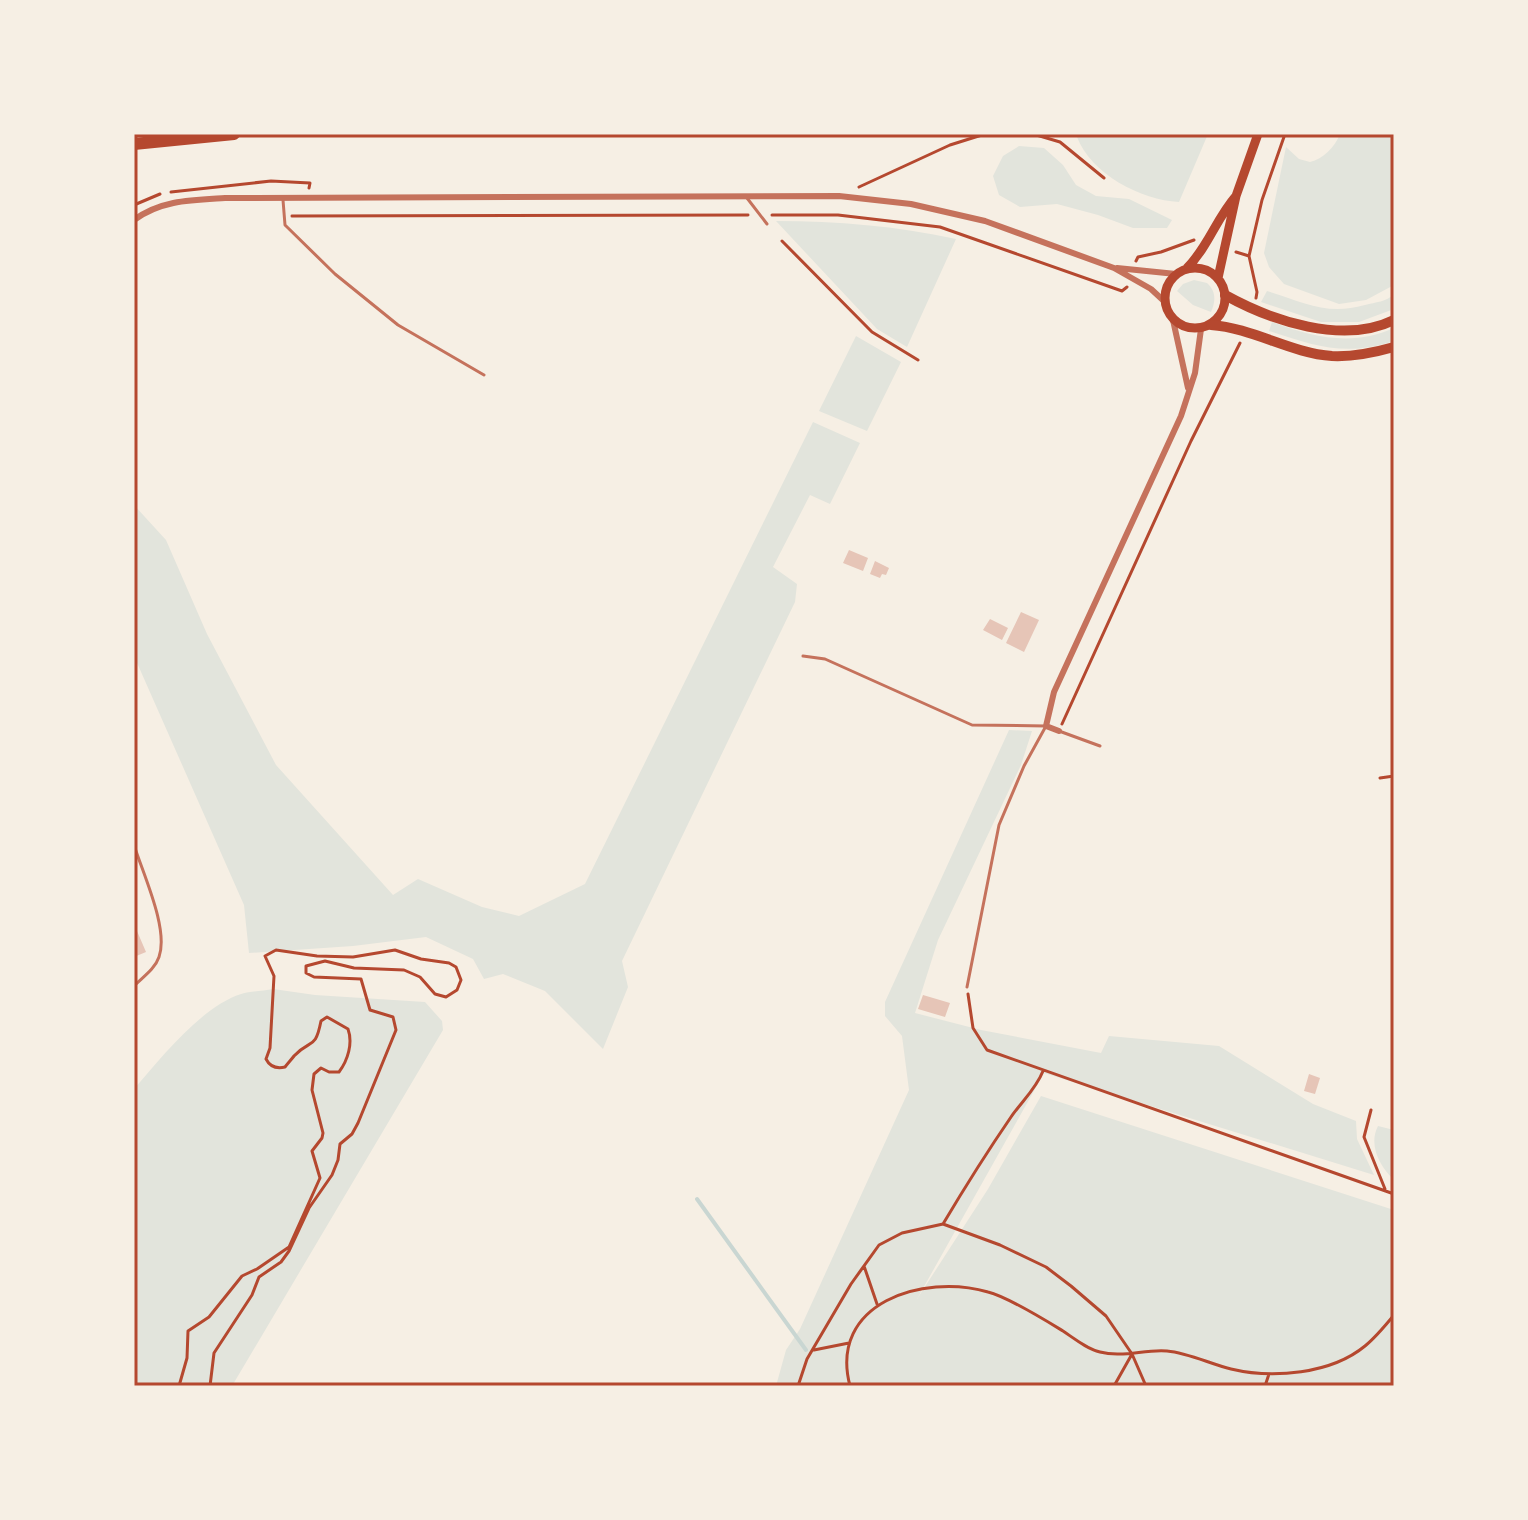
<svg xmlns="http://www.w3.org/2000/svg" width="1528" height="1520" font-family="'Golos Text',sans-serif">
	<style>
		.green { fill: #e2e4dc }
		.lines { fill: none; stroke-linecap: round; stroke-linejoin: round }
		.stream { stroke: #c9d6d2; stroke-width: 4 }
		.building { fill: #e6c5b7 }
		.path { stroke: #b5482f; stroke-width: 3 }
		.service { stroke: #c5725c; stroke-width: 3 }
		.minor { stroke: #c5725c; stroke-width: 6 }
		.secondary { stroke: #b5482f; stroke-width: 9 }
		.trunk { stroke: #b5482f; stroke-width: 10 }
		.motorway { stroke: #b5482f; stroke-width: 12 }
		.neatline { fill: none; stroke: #b5482f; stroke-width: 3 }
	</style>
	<rect width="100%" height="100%" fill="#f6efe4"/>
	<path class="green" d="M1080,134H1208L1179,202C1141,200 1091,174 1077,137Z
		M1340,134H1394V285L1366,300L1339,304L1284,284L1269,267L1264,253L1286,147L1299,159L1310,162C1323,159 1335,147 1340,134Z
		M1019,146L1044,148L1063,165L1076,185L1096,196L1129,199L1172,220L1167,228H1133L1098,215L1057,204L1020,207L999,195L993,176L1003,156Z
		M776,221C838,221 896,226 956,239L907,347L877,329Z
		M1194,280L1207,283C1216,291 1216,301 1211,312L1193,305L1177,291L1183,284Z
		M1267,291C1304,302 1326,316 1365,305C1376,302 1386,302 1394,294V309L1359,322H1321L1261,302Z
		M1272,322C1313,337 1352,347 1394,328V341C1345,357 1315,346 1269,331Z
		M856,336L901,362L867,431L819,411Z
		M813,422L860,443L830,504L810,495L773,567L797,584L795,602L622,961L628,987L603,1049L545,991L503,974L484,979L473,959L426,937L353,946L249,953L244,905L134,656V505L166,540L207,634L276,765L393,895L418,879L482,907L519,916L585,884Z
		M1009,730L1032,731L1021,765L938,940L915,1013L981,1030L1101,1053L1109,1036L1219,1046L1313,1104L1356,1121L1357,1139L1374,1175L1044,1073L917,1299L988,1189L1041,1096L1394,1210V1386H776L786,1350L800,1329L909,1090L902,1036L885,1016V1002Z
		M273,989L315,995L425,1002L442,1021L443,1030L232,1386H134V1089C161,1058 201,1007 241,994C251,991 263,991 273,989Z
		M1378,1126L1394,1130V1180C1380,1167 1368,1145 1378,1126Z"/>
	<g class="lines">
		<path class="stream" d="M697,1199L806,1350"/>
	</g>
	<path class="building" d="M849,550L868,558L863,571L843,563Z
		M875,561L889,568L886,575L882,574L880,578L870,574Z
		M1021,612L1039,620L1024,652L1006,643Z
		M990,619L1008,628L1002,640L983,630Z
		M134,924L146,952L134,957Z
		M923,995L950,1003L945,1017L918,1009Z
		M1309,1074L1320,1078L1315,1094L1304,1091Z"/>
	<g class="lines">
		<path class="path" d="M1033,134L1060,142L1104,178
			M859,187L950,145L985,134
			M171,192L271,181L310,183L309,188
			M134,205L160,194
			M772,215H838L940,227L1122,291L1127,287
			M292,216L748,215
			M782,241L872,332L918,360
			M1236,252L1249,256L1262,200L1285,134
			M1249,256L1257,292L1256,298
			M1136,261L1138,257L1161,252L1194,240
			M1062,724L1191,441L1240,343
			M1380,778L1394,776
			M968,994L973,1028L987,1050L1394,1194
			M1371,1110L1364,1137L1385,1189
			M943,1224C965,1187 987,1152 1011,1117C1022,1101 1036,1089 1043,1071
			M864,1266L877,1304
			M814,1350L849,1343
			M179,1386L187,1358L188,1331L209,1317L242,1276L257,1269L289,1247L320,1178L312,1151L322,1138L323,1133L312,1090L314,1074L321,1068L329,1072H339C348,1060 353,1043 348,1029L327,1017L321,1021C315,1051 311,1038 294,1056C291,1060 288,1063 285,1067C276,1069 270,1067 266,1059L270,1048L274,976L265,956L276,950L317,956L353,957L395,950L421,959L449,963L456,967L461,980L457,990L446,997L435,994L420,977L404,970L354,968L325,961L306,966V973L314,977L361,979L370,1010L393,1017L396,1030L358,1123L352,1134L340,1144L338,1160L332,1175L309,1208L289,1251L281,1262L259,1277L252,1295L214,1353L210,1386
			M798,1386L807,1359L851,1284L879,1245L902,1233L943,1224L1000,1245L1046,1267L1071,1286L1106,1316L1132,1354L1146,1386
			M850,1386C828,1303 923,1273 988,1292C1008,1297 1045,1320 1063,1331C1075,1339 1087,1349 1100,1352C1122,1358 1145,1349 1167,1351C1189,1353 1210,1364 1231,1369C1273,1379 1331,1374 1365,1346C1376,1337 1385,1326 1394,1315
			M1114,1386L1132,1354
			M1265,1386L1269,1374"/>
		<path class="service" d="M747,198L767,224
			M283,200L285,225L335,274L398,325L484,375
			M803,656L825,659L972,725L1046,726L1024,766L999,825L967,987
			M1059,731L1100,746
			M134,845C143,874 169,929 159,957C155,969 143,977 134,986"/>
		<path class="minor" d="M134,220C161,200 192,200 225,198L839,196L911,204L985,221L1114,268L1151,289L1165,302
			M1117,268L1176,274
			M1173,320L1188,388
			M1059,731L1046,726L1054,692L1181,416L1195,373L1201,329"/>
		<path class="secondary" d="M1165 298a30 30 0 1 1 60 0a30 30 0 1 1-60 0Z
			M1187,268C1208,247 1216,219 1236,196
			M1218,278L1236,196L1258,134"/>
		<path class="trunk" d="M1225,295C1272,321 1343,345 1394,320
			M1211,325C1253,328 1290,353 1332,356C1354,357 1373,353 1394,347"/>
		<path class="motorway" d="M134,144L234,134"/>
	</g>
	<rect width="1528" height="1520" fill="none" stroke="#f6efe4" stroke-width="272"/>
	<rect x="136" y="136" width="1256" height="1248" class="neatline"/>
</svg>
